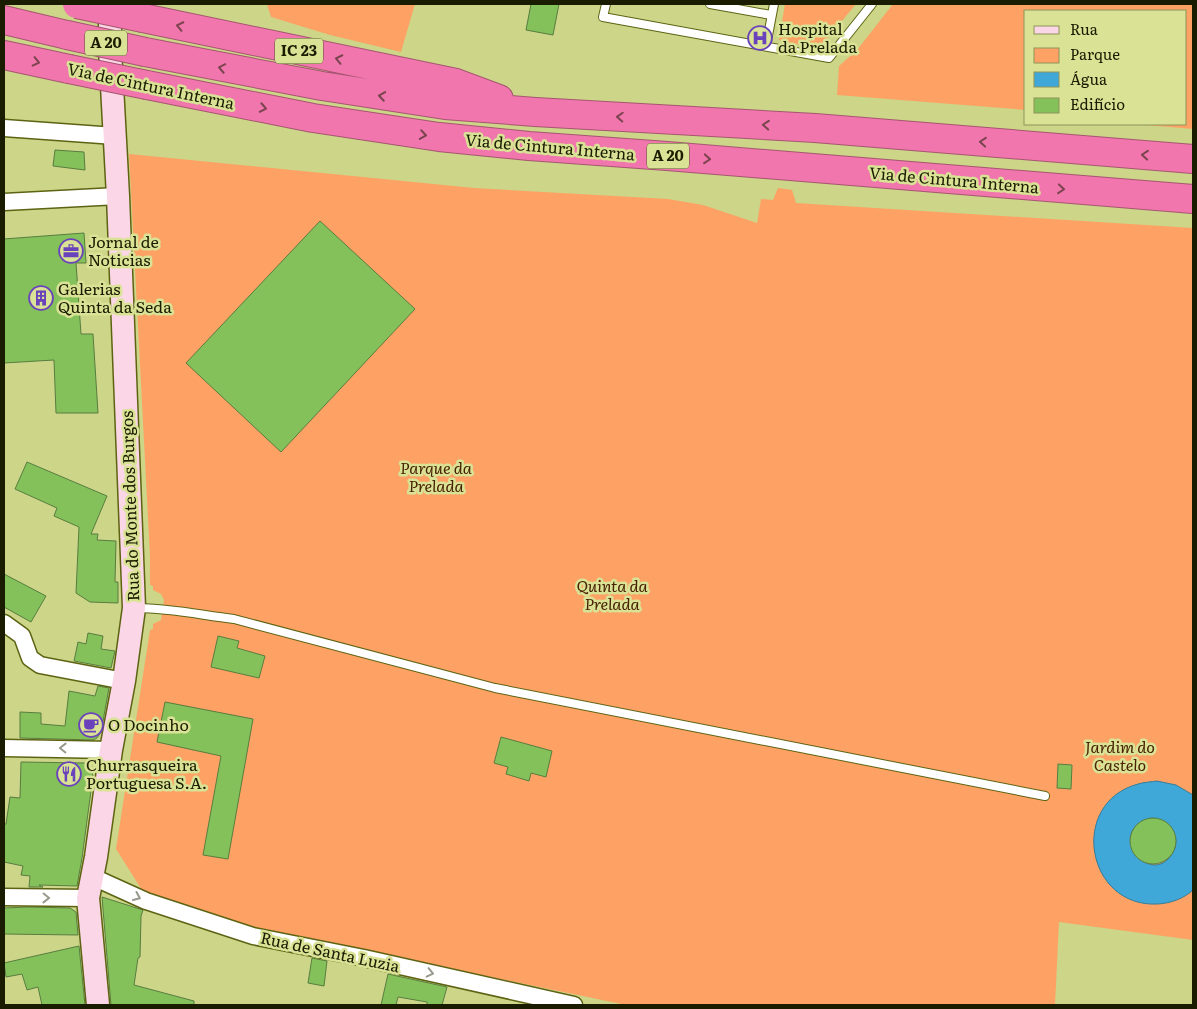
<svg xmlns="http://www.w3.org/2000/svg" width="1197" height="1009" font-family="Literata,serif">
	<style>
		.green { fill: #fda264 }
		.water { fill: #40a7d9; stroke: #357d98; fill-rule: evenodd }
		.building { fill: #85c15b; stroke: #587d3f }
		.lines { fill: none; stroke-linecap: round; stroke-linejoin: round }
		.service-casing { stroke: #5d6312; stroke-width: 10 }
		.minor-casing { stroke: #5d6312; stroke-width: 19 }
		.secondary-casing { stroke: #5d6312; stroke-width: 25 }
		.motorway-casing { stroke: #a65670; stroke-width: 30 }
		.service { stroke: #fff; stroke-width: 8 }
		.minor { stroke: #fff; stroke-width: 16 }
		.secondary { stroke: #fbd6e6; stroke-width: 22 }
		.motorway { stroke: #f176ad; stroke-width: 28 }
		.motorway-bridge-casing { stroke: #a65670; stroke-width: 30; stroke-linecap: butt }
		.motorway-bridge { stroke: #f176ad; stroke-width: 28 }
		.oneway { stroke: #7b444e }
		.oneway2 { stroke: #98998c }
		.labels { text-anchor: middle; stroke-width: 5; stroke-linejoin: round; paint-order: stroke }
		.shield { fill: #d9e295; stroke: #53572d; stroke-width: 1 }
		.shield-label { font-size: 15px; font-weight: bold; fill: #1a1c00 }
		.poi-label { font-size: 16px; fill: #1a1c00; stroke: #d9e295; text-anchor: start }
		.street-label { font-size: 16px; fill: #1a1c00; stroke: #d9e295 }
		.park-label { font-size: 16px; font-style: italic; fill: #482102; stroke: #d9e295 }
	</style>
	<rect width="100%" height="100%" fill="#ccd588"/>
	<path class="green" d="M267,4H415L401,52L330,35L271,17Z
		M785,4H856L823,44L805,46L779,40Z
		M893,4H1193V129L1135,124H1186V11H1026V110L837,95L839,66L857,50Z
		M129,154L474,188L668,199L703,205L757,223L761,199L773,200L778,188L792,190L796,203L1193,228V940L1059,922L1055,1005H626L395,957L257,932L147,898L116,849L150,630L153,629V624L161,620L164,600L161,594L153,590V586L150,585V556Z"/>
	<path class="water" d="M1157,781L1176,785L1193,795V890C1183,899 1171,903 1158,904C1086,908 1068,803 1138,784C1144,782 1151,782 1157,781ZM1152,818C1169,821 1183,837 1172,854C1150,889 1103,830 1152,818Z"/>
	<path class="building" d="M531,4H559L553,35L526,30Z
		M55,150L84,152L85,170L53,166Z
		M320,221L415,309L281,452L186,363Z
		M84,233L86,263H76L81,334H93L98,413H56L54,360L4,363V239Z
		M27,462L107,496L91,534H98L97,540L116,541L115,582H118V603L90,602L76,593L79,527L54,516L57,508L15,489Z
		M4,574L46,596L31,622L4,607Z
		M88,633L103,636L101,649L115,651L111,668L74,661L78,642L86,644Z
		M218,636L239,641L237,648L265,656L259,678L211,667Z
		M98,686L109,688L101,732L97,738L93,740L20,738V712L41,713V724L65,726L69,691L95,696Z
		M165,702L253,719L228,859L203,855L221,756L157,742Z
		M501,737L552,751L546,777L531,773L529,781L506,774L508,767L494,763Z
		M21,762L85,763L91,768L93,776L82,858L77,886L39,885L43,887H29L30,876L21,875L23,866L4,862V824H6L10,797L20,798Z
		M1058,764L1072,765L1071,789L1057,788Z
		M1130 841a23 23 0 1 1 46 0a23 23 0 1 1-46 0Z
		M102,897L143,910L141,916L140,957L138,958L134,985L194,1001V1005H111Z
		M27,907L70,908L76,912L78,935L4,934V908Z
		M79,946L85,1005H42L38,987L27,990L22,974L6,977L4,963Z
		M312,958L327,961L324,986L308,983Z
		M388,974L447,987L442,1005H427V1002L398,997L396,1005H381Z"/>
	<g class="lines">
		<g class="service-casing">
			<path id="service" d="M606,4L603,17L829,58L872,4
				M710,4L771,15
				M766,46L774,4
				M137,608C170,608 201,615 234,619L495,688L1045,796"/>
		</g>
		<g class="minor-casing">
			<path id="minor" d="M4,128L115,136
				M4,202L118,196
				M4,623L22,636L30,658L40,665L124,681
				M4,748L111,750
				M93,877L146,901L253,936L364,958L574,1005
				M4,897L88,898"/>
		</g>
		<g class="secondary-casing">
			<path id="secondary" d="M98,1005L88,898L96,857L111,750L124,681L134,608L118,196L110,49V4"/>
		</g>
		<g class="motorway-casing">
			<path id="motorway" d="M143,18L456,83L499,99
				M4,20L67,35
				M145,52L322,86L445,105L535,112L815,128L1193,159
				M4,55L69,69
				M147,85L313,118L439,137L529,146L667,156L1193,199"/>
		</g>
		<use href="#service" class="service"/>
		<use href="#minor" class="minor"/>
		<use href="#secondary" class="secondary"/>
		<use href="#motorway" class="motorway"/>
		<g class="motorway-bridge-casing">
			<path id="motorway-bridge" d="M77,4L143,18
				M67,35L145,52
				M69,69L147,85"/>
		</g>
		<use href="#motorway-bridge" class="motorway-bridge"/>
	</g>
	<defs><path id="oneway-chevron" d="M-2-3.5L2.5 0L-2 3.5" fill="none" stroke-width="1.6" stroke-linecap="round" stroke-linejoin="round" transform="scale(1.25)"/></defs>
	<g class="oneway">
		<use href="#oneway-chevron" transform="translate(180 26) rotate(-168)"/>
		<use href="#oneway-chevron" transform="translate(339 59) rotate(-168)"/>
		<use href="#oneway-chevron" transform="translate(36 62) rotate(13)"/>
		<use href="#oneway-chevron" transform="translate(222 68) rotate(-169)"/>
		<use href="#oneway-chevron" transform="translate(382 96) rotate(-171)"/>
		<use href="#oneway-chevron" transform="translate(263 108) rotate(11)"/>
		<use href="#oneway-chevron" transform="translate(620 117) rotate(-177)"/>
		<use href="#oneway-chevron" transform="translate(766 125) rotate(-176)"/>
		<use href="#oneway-chevron" transform="translate(423 135) rotate(9)"/>
		<use href="#oneway-chevron" transform="translate(983 142) rotate(-175)"/>
		<use href="#oneway-chevron" transform="translate(1145 155) rotate(-175)"/>
		<use href="#oneway-chevron" transform="translate(707 159) rotate(5)"/>
		<use href="#oneway-chevron" transform="translate(1061 189) rotate(5)"/>
	</g>
	<g class="oneway2">
		<use href="#oneway-chevron" transform="translate(63 748) rotate(-179)"/>
		<use href="#oneway-chevron" transform="translate(137 897) rotate(24)"/>
		<use href="#oneway-chevron" transform="translate(46 898) rotate(1)"/>
		<use href="#oneway-chevron" transform="translate(430 973) rotate(13)"/>
	</g>
	<defs>
		<g id="hospital-ring" transform="scale(1.25)"><circle r="9.5" fill="#d9e295" stroke="#6a42bb" stroke-width="1.5"/><path d="M-5-5h3v3.5h4V-5h3V5h-3V1.5h-4V5h-3Z" fill="#6a42bb"/></g>
		<g id="office-ring" transform="scale(1.25)"><circle r="9.5" fill="#d9e295" stroke="#6a42bb" stroke-width="1.5"/><path d="M-6-3h4V-5.5h4V-3h4V5H-6ZM-1-4.5V-3h2v-1.5ZM-6 0V1H6V0Z" fill="#6a42bb"/></g>
		<g id="building-ring" transform="scale(1.25)"><circle r="9.5" fill="#d9e295" stroke="#6a42bb" stroke-width="1.5"/><path d="M-4-6H4V6H1V3H-1V6H-4ZM-2.5-4.3h1.7v1.8h-1.7ZM.8-4.3h1.7v1.8H.8ZM-2.5-1h1.7V.8h-1.7ZM.8-1h1.7V.8H.8Z" fill="#6a42bb"/></g>
		<g id="cafe-ring" transform="scale(1.25)"><circle r="9.5" fill="#d9e295" stroke="#6a42bb" stroke-width="1.5"/><path d="M-5.5-4.5H6V0H3Q3 3.5 0 3.5H-2.5Q-5.5 3.5-5.5 0ZM3-3.2v2h1.7v-2ZM-6 4.5H4V6H-6Z" fill="#6a42bb"/></g>
		<g id="restaurant-ring" transform="scale(1.25)"><circle r="9.5" fill="#d9e295" stroke="#6a42bb" stroke-width="1.5"/><path d="M-5-6h1v4h1v-4h1v4h1v-4h1v5L-1.5 .5V6h-2V.5L-5-1ZM5-6V6H3V1.5H1.5Q1.5-4 5-6Z" fill="#6a42bb"/></g>
	</defs>
	<g fill-rule="evenodd">
		<use href="#hospital-ring" x="760" y="38"/>
		<use href="#office-ring" x="71" y="251"/>
		<use href="#building-ring" x="41" y="298"/>
		<use href="#cafe-ring" x="91" y="725"/>
		<use href="#restaurant-ring" x="69" y="774"/>
	</g>
	<g class="labels">
		<g class="shield">
			<rect x="85" y="30.5" width="42" height="25" rx="4"/>
			<rect x="275" y="38.5" width="48" height="25" rx="4"/>
			<rect x="647" y="143.5" width="42" height="25" rx="4"/>
		</g>
		<g class="shield-label">
			<text x="106" y="48">A 20</text>
			<text x="299" y="56">IC 23</text>
			<text x="668" y="161">A 20</text>
		</g>
		<g class="poi-label">
			<text x="778" y="35">Hospital<tspan x="778" dy="18">da Prelada</tspan></text>
			<text x="88" y="248">Jornal de<tspan x="88" dy="18">Noticias</tspan></text>
			<text x="58" y="295">Galerias<tspan x="58" dy="18">Quinta da Seda</tspan></text>
			<text x="108" y="731">O Docinho</text>
			<text x="86" y="771">Churrasqueira<tspan x="86" dy="18">Portuguesa S.A.</tspan></text>
		</g>
		<g class="street-label">
			<text transform="translate(151 86) rotate(12)" y="6">Via de Cintura Interna</text>
			<text transform="translate(550 147) rotate(5)" y="6">Via de Cintura Interna</text>
			<text transform="translate(954 180) rotate(5)" y="6">Via de Cintura Interna</text>
			<text transform="translate(130 506) rotate(-92)" y="6">Rua do Monte dos Burgos</text>
			<text transform="translate(330 952) rotate(12)" y="6">Rua de Santa Luzia</text>
		</g>
		<g class="park-label">
			<text x="436" y="474">Parque da<tspan x="436" dy="18">Prelada</tspan></text>
			<text x="612" y="592">Quinta da<tspan x="612" dy="18">Prelada</tspan></text>
			<text x="1120" y="753">Jardim do<tspan x="1120" dy="18">Castelo</tspan></text>
		</g>
	</g>
	<rect width="1197" height="1009" fill="none" stroke="#1a1c00" stroke-width="10"/>
	<rect x="1024" y="10" width="162" height="115" fill="#d9e295" stroke="#8d9359"/>
	<rect x="1034" y="26" width="25" height="8" fill="#fbd6e6" stroke="#8d9359"/>
	<text x="1070" y="35" font-size="15" fill="#1a1c00">Rua</text>
	<rect x="1034" y="48" width="25" height="15" fill="#fda264" stroke="#8d9359"/>
	<text x="1070" y="60" font-size="15" fill="#1a1c00">Parque</text>
	<rect x="1034" y="72" width="25" height="15" fill="#40a7d9" stroke="#8d9359"/>
	<text x="1070" y="85" font-size="15" fill="#1a1c00">Água</text>
	<rect x="1034" y="98" width="25" height="15" fill="#85c15b" stroke="#8d9359"/>
	<text x="1070" y="110" font-size="15" fill="#1a1c00">Edifício</text>
</svg>
